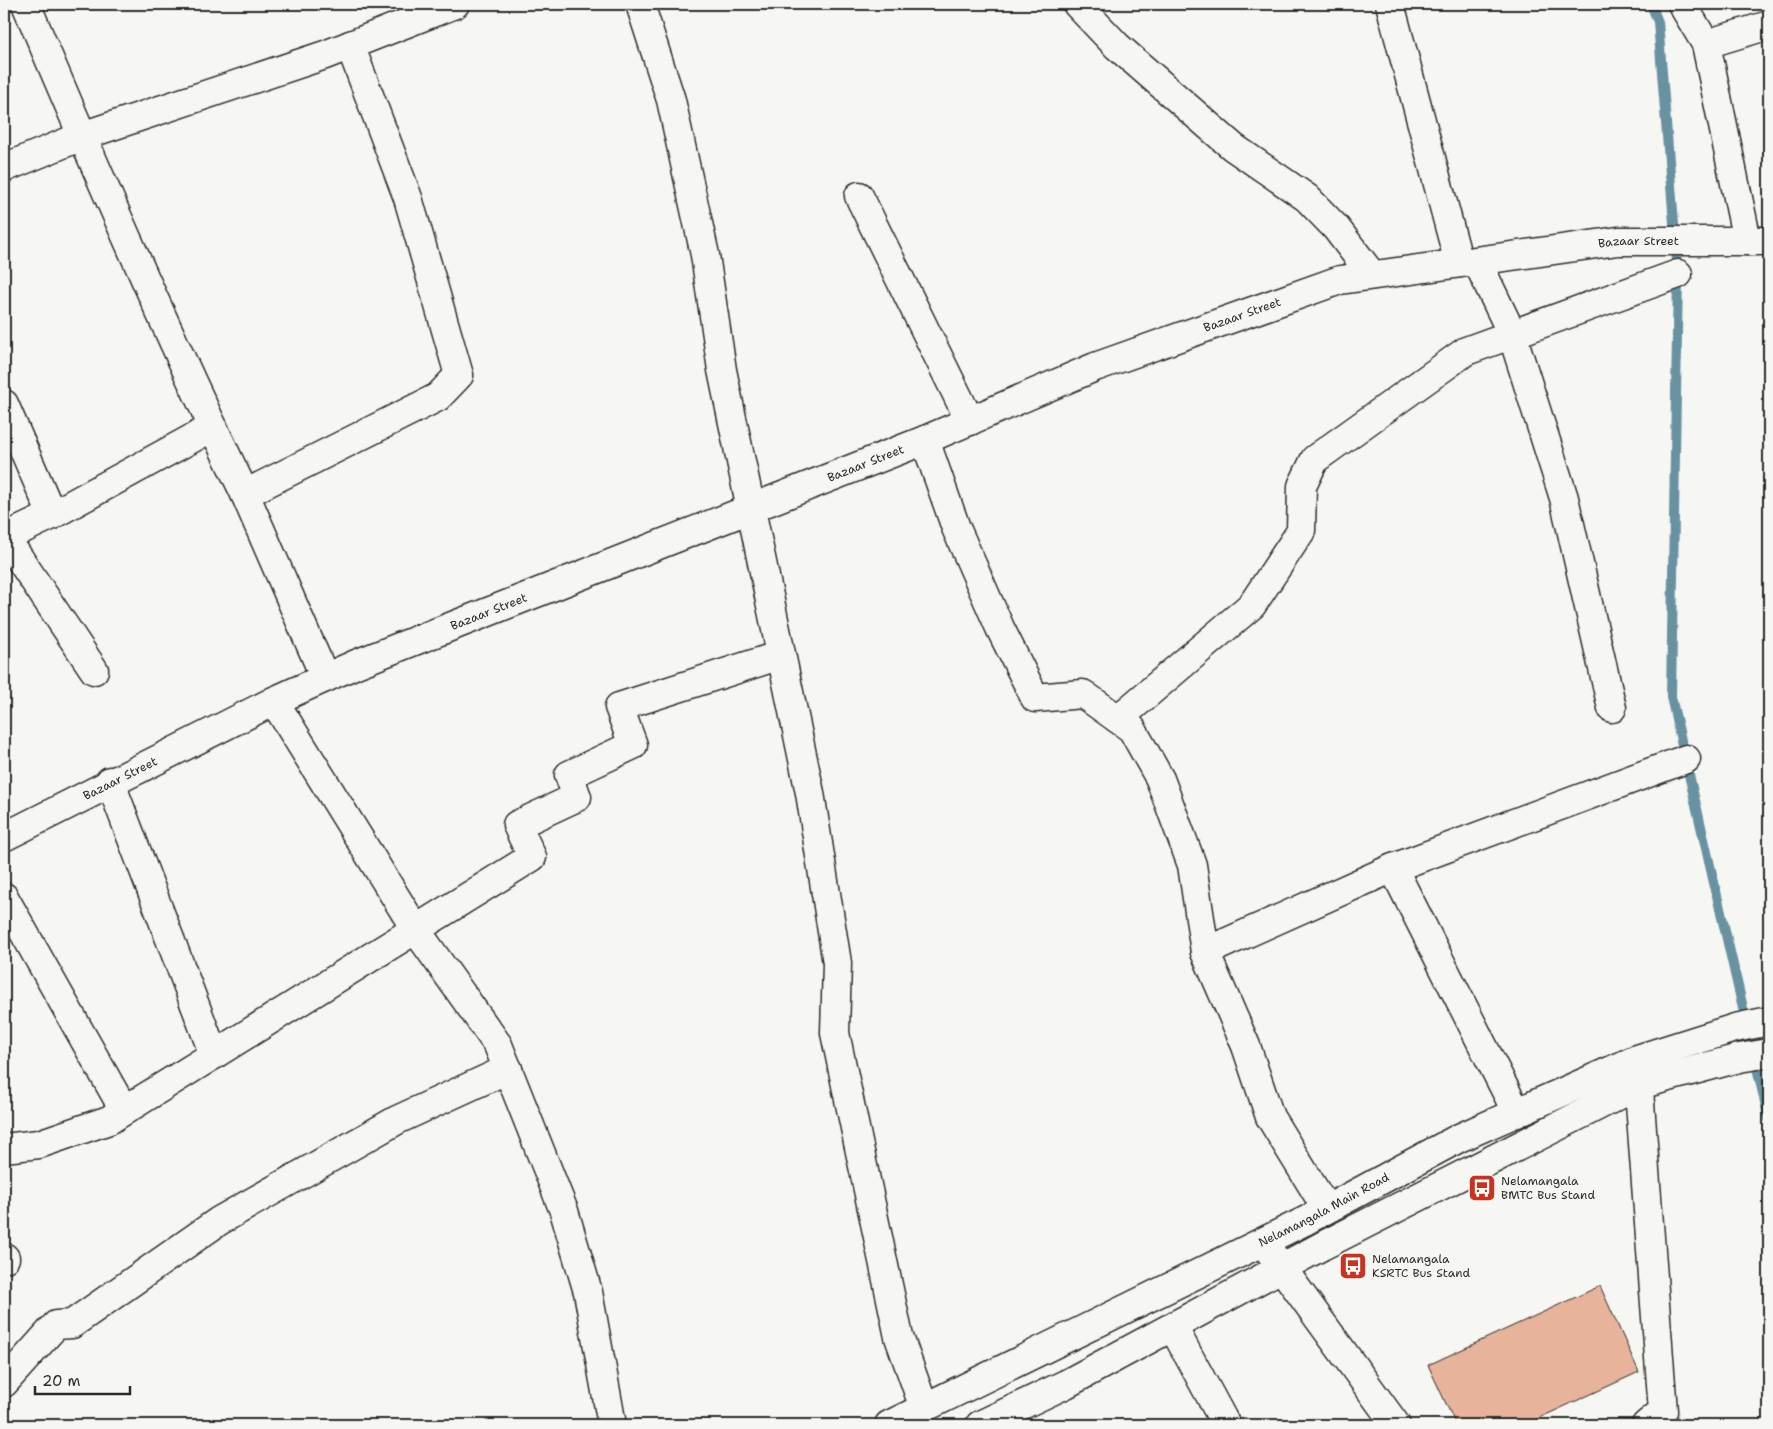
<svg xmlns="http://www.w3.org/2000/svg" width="1773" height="1429" font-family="'Shantell Sans',sans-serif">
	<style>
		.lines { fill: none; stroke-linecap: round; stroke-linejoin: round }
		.stream { stroke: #6892a2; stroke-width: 10 }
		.building { fill: #e7b39a; stroke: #2b2b2b }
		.minor-casing { stroke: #2b2b2b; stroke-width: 31 }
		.major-casing { stroke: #2b2b2b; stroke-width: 31 }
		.minor { stroke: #f6f6f2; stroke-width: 28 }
		.major { stroke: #f6f6f2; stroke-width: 28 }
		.labels { text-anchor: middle; stroke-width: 5; stroke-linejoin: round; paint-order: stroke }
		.street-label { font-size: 12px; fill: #2b2b2b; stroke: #f6f6f2 }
		.poi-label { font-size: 12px; fill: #2b2b2b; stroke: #f6f6f2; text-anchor: start }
	</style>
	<rect width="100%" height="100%" fill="#f6f6f2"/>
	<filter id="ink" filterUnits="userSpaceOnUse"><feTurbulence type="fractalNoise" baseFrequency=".02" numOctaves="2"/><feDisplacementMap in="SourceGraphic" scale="10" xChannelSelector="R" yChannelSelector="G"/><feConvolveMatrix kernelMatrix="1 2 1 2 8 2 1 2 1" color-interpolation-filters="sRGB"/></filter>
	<g filter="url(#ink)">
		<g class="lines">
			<path class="stream" d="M1651,4L1658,22L1678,274L1671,697L1743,1008
				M1758,1072L1769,1119"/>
		</g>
		<path class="building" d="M1600,1286L1639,1372L1524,1425H1456L1428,1365Z"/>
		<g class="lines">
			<g class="minor-casing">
				<g id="minor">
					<path d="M26,4C95,168 167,333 245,494L438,397L459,375L408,198L350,45"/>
					<path d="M640,4L671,100L705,255L722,370L810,793L837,963L835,1033L899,1337L924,1408"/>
					<path d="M1077,4L1117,46L1233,147L1307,198L1336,228L1372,275"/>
					<path d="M1390,4L1459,263"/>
					<path d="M1682,4L1706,44L1747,241"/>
					<path d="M1706,44L1769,25"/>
					<path d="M4,168L82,136L325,55L455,4"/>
					<path d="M859,196L970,421"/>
					<path d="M1477,261L1512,334L1564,498L1612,708"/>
					<path d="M4,404L52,515"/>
					<path d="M925,440L956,528L1000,628L1035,698L1083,694L1132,729L1160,779L1192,865L1205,952L1246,1046L1270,1117L1326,1208"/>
					<path d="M245,494L325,678"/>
					<path d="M5,537L94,670"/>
					<path d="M4,538L52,515L213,427"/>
					<path d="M274,701L416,930L498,1045L564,1211L588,1292L612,1425"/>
					<path d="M1118,719L1252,605L1301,531L1302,486L1315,459L1466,351L1678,274"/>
					<path d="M110,781L214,1055"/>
					<path id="s1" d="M4,837L274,701L356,664L925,440L1095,367L1340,280L1618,241H1769"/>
					<path d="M1393,868L1686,759"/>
					<path d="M4,897L124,1110"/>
					<path d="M1205,952L1393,868L1517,1113"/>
					<path d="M1637,1063L1663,1411L1646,1425"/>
					<path d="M4,1148L39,1144L109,1120L532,857L517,825L577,797L569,775L633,745L619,707L781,655"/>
					<path d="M1263,1242L1396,1425"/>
					<path d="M4,1257L5,1258"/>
					<path d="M1173,1327L1226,1425"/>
					<path d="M4,1383L56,1325L72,1324L219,1221L397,1120L508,1069"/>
				</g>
			</g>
			<g class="major-casing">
				<g id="major">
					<path id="s2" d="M889,1425L1305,1221L1459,1138L1637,1059L1735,1028L1769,1021"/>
					<path d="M980,1425L1066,1384L1322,1246L1639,1085L1739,1058L1769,1053"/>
				</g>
			</g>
			<use href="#minor" class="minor"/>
			<use href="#major" class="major"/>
		</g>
	</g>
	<defs>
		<g id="bus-square" transform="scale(1.4375)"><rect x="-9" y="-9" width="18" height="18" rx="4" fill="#c8321e" stroke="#f6f6f2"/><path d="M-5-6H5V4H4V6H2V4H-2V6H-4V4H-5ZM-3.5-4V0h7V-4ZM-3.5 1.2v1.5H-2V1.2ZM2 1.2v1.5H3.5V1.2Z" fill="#fff"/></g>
	</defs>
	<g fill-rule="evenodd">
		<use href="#bus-square" x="1482" y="1188"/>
		<use href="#bus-square" x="1353" y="1266"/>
	</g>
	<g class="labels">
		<g class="street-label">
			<text dy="4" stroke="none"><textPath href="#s1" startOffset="1750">Bazaar Street</textPath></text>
			<text dy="4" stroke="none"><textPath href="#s1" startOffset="1345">Bazaar Street</textPath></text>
			<text dy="4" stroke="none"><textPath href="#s1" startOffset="940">Bazaar Street</textPath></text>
			<text dy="4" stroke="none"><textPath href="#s1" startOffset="535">Bazaar Street</textPath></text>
			<text dy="4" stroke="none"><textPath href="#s1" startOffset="130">Bazaar Street</textPath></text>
			<text dy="4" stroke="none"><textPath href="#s2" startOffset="485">Nelamangala Main Road</textPath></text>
		</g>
		<g class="poi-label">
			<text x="1501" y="1185">Nelamangala<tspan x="1501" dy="14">BMTC Bus Stand</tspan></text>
			<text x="1372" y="1263">Nelamangala<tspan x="1372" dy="14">KSRTC Bus Stand</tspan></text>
		</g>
	</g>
	<rect width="1773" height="1429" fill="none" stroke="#f6f6f2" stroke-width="20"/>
	<rect x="10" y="10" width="1753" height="1409" fill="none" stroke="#2b2b2b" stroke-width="2" filter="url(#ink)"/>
	<path d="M35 1386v8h95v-8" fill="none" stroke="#2b2b2b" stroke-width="2.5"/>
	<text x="42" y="1386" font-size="15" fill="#2b2b2b" stroke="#f6f6f2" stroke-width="4" paint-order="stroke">20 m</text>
</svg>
